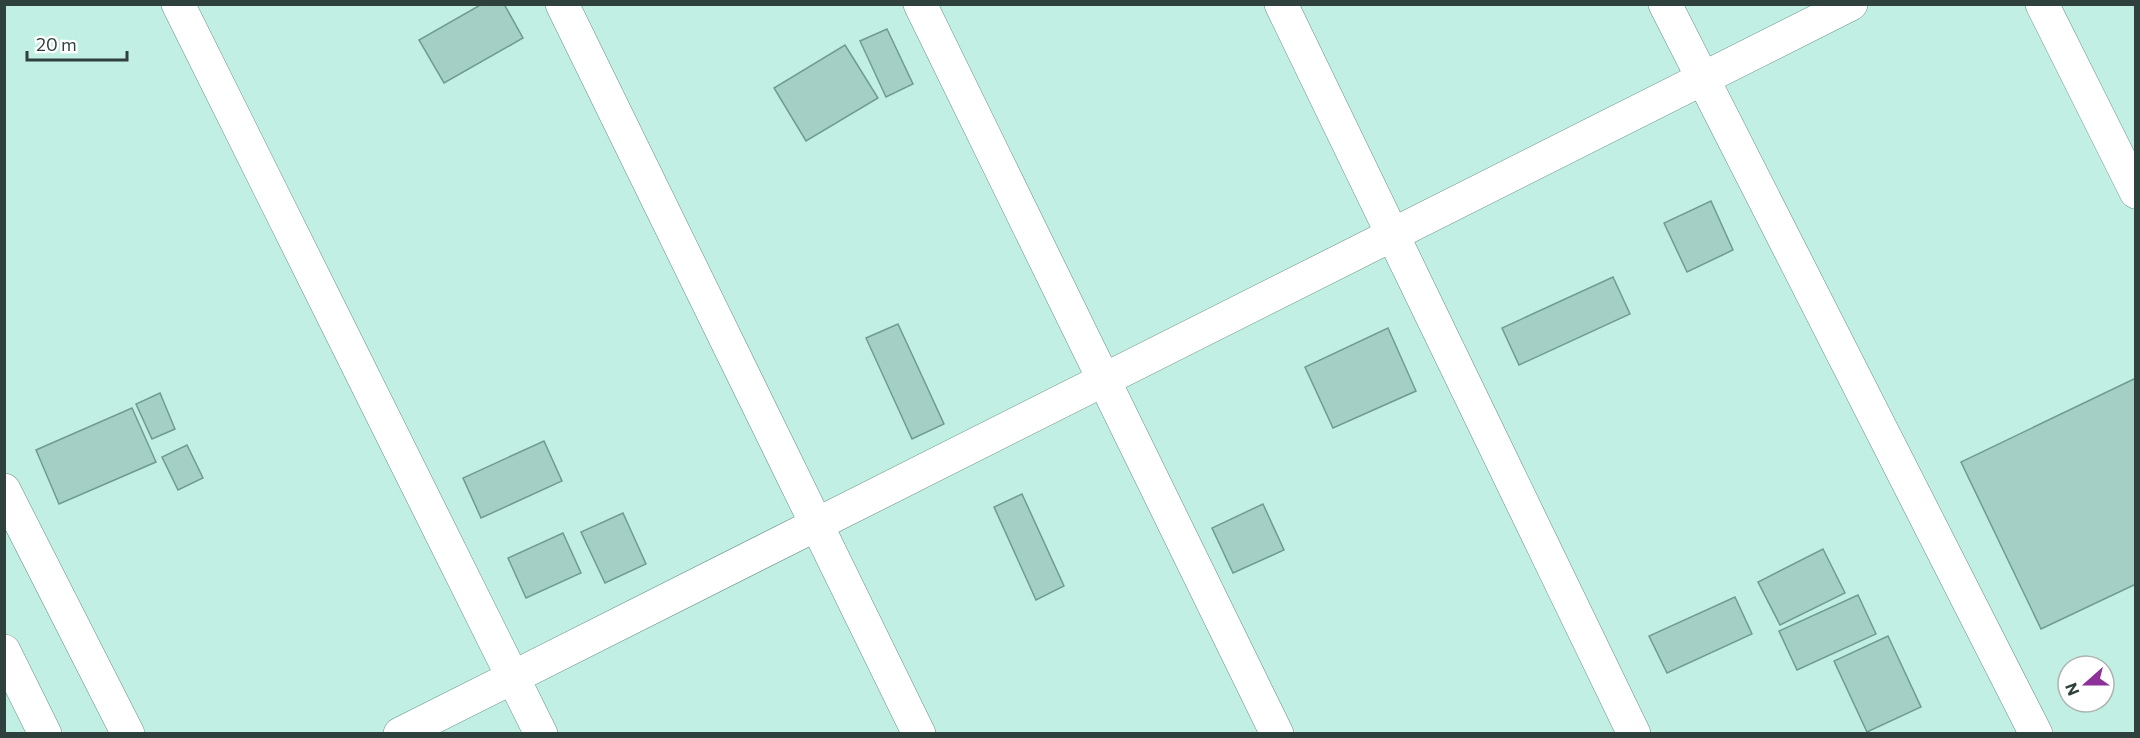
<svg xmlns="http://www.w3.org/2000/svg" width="2140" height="738" font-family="Commissioner,sans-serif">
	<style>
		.building { fill: #a3cfc5; stroke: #709b91; stroke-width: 1.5 }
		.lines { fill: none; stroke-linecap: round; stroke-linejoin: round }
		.street-casing { stroke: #669087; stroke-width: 34 }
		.highway-casing { stroke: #669087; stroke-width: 34 }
		.street { stroke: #fff; stroke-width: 33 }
		.highway { stroke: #fff; stroke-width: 33 }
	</style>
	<rect width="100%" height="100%" fill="#c2efe4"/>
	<path class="building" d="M482,4H504L523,38L444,83L419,40Z
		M887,29L913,84L886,97L860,41Z
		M845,45L878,98L806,141L774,88Z
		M1711,201L1733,250L1687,272L1664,223Z
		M1613,277L1630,314L1519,365L1502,328Z
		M898,324L944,424L912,439L866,338Z
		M1388,328L1416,391L1333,428L1305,367Z
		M2136,378V584L2041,629L1961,462Z
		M160,393L175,429L152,439L136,404Z
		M132,408L156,462L59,504L36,450Z
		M544,441L562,481L481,518L463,478Z
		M187,445L203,478L178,490L162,457Z
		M1022,494L1064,586L1036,600L994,507Z
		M1263,504L1284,550L1233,573L1212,528Z
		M623,513L646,564L605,583L581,532Z
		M563,533L581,573L526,598L508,558Z
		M1823,549L1845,593L1780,625L1758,582Z
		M1858,595L1876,634L1797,670L1779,631Z
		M1735,597L1752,634L1667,673L1649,636Z
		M1888,636L1921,707L1867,732L1834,661Z"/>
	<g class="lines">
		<g class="street-casing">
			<path id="street" d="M178,4L541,734
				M562,4L919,734
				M920,4L1277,734
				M1281,4L1634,734
				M1665,4L2036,734
				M2042,4L2136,192
				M4,490L128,734
				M400,734L1851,4"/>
		</g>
		<g class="highway-casing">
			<path id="highway" d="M4,651L45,734"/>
		</g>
		<use href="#street" class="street"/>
		<use href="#highway" class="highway"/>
	</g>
	<rect width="2140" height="738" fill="none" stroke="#2f413d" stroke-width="12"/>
	<g transform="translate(2086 684) rotate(249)"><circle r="28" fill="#ffffff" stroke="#acb3b1" stroke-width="1.5"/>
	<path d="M0-4.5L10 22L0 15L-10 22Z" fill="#8e3099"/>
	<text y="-9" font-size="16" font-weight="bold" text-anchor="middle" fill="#2f413d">N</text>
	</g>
	<path d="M27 51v9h100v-9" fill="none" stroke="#2f413d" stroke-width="3"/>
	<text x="36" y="51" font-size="18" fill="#2f413d" stroke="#ffffff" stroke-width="4.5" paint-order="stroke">20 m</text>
</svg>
